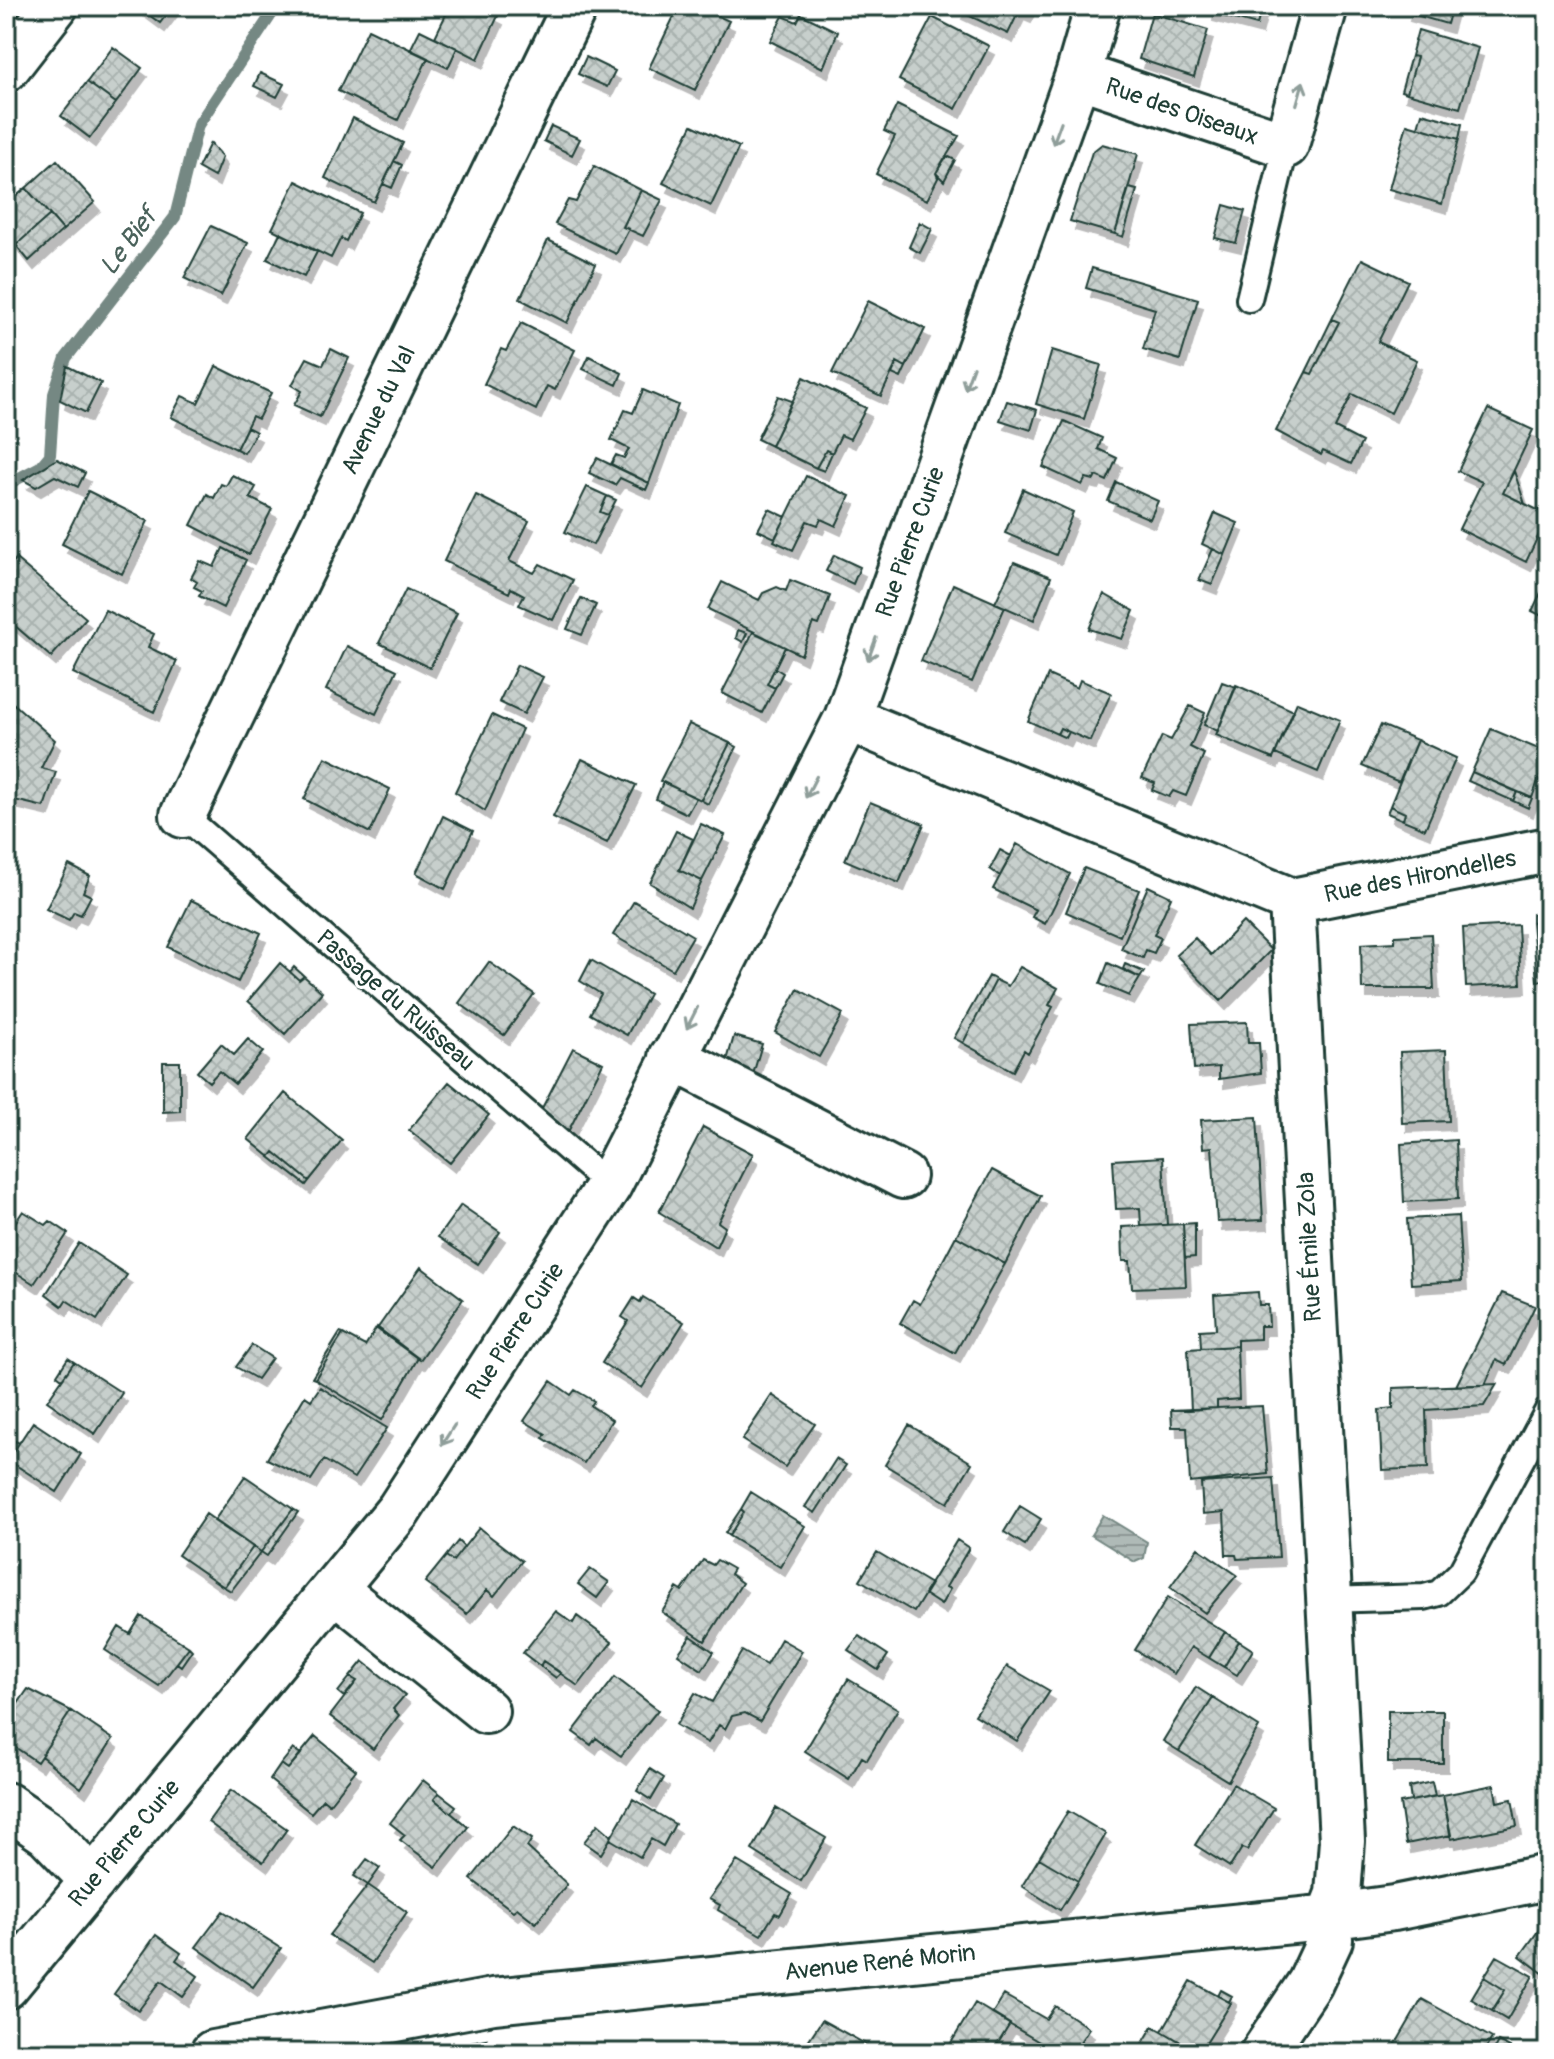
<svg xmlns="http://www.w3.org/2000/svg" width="1554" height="2059" font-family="Pangolin,sans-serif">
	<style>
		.water { fill: url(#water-rules); stroke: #758883; stroke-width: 2 }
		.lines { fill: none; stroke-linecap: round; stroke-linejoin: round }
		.stream { stroke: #758883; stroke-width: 12 }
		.building { fill: url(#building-cross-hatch); stroke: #1f3d34; stroke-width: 2; filter: url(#shadow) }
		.lane-casing { stroke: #1f3d34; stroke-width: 30 }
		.street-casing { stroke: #1f3d34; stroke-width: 50 }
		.lane { stroke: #fff; stroke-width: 24 }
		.street { stroke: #fff; stroke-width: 44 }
		.oneway { stroke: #8f9e9a }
		.labels { text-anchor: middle; stroke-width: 6; stroke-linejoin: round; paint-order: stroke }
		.street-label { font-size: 24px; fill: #1f3d34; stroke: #fff }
		.water-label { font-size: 26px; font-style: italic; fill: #4a625b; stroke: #fff }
	</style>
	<defs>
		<pattern id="water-rules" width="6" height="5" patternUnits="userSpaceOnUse" patternTransform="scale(2)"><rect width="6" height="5" fill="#afbab7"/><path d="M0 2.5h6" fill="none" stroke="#8e9896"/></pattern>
		<pattern id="building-cross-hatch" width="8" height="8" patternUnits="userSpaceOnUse" patternTransform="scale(2)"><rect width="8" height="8" fill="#c7cfcc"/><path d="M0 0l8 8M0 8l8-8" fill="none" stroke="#aab3b0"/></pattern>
		<filter id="shadow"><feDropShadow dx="5" dy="9" stdDeviation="0" flood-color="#0004"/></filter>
	</defs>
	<rect width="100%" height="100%" fill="#fff"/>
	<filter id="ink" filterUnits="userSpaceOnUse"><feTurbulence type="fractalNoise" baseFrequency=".0125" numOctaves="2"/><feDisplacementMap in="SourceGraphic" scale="16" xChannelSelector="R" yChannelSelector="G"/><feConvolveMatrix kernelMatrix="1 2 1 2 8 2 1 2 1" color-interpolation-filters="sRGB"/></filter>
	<g filter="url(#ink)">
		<path class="water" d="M1103,1515L1147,1542L1144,1558L1135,1562L1091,1535Z"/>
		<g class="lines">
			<path class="stream" d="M6,485L40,467L50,455L54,394L66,358L175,217L198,125L277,6"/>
		</g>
		<path class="building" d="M137,6H173L160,23Z
			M450,6H478L498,16L478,59L435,37Z
			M679,6H697L729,21L695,90L649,68Z
			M959,6H1030L1026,14L1019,11L1008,34L957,10Z
			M1156,6H1183L1180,13Z
			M1209,6H1262L1257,25L1208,12Z
			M1407,6H1452L1447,24L1405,12Z
			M1152,13L1208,30L1194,77L1139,59Z
			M801,14L838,32L823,68L770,41L783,16L797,22Z
			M932,17L989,46L956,109L899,80Z
			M368,29L428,58L398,120L338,91Z
			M420,30L457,48L448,68L410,50Z
			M1418,30L1478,48L1460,108L1407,93L1417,57L1411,56Z
			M113,47L142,68L116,103L87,82Z
			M1411,56L1417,57L1407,93L1401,91Z
			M586,57L615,71L607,87L578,74Z
			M260,73L284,84L277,97L254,86Z
			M87,82L116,103L90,138L61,116Z
			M897,105L959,136L936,173L938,178L927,200L876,174L895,136L884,131Z
			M1422,113L1462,124L1459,139L1418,127Z
			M353,118L403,143L374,202L325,178Z
			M1407,124L1459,139L1442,204L1389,189Z
			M692,125L739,147L711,206L663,183Z
			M551,126L580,139L572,155L544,141Z
			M210,143L222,157L214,177L198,168Z
			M1102,144L1138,154L1115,234L1070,221L1092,152Z
			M949,157L955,160L944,181L936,173L944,159Z
			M57,160L95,202L63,230L26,188Z
			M394,161L402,165L392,188L383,184Z
			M594,166L641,190L623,227L629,229L616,254L555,224L568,200L576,202Z
			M296,181L360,213L346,241L341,238L331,258L272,229Z
			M26,188L50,215L16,245L6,233V205Z
			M1129,188L1137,190L1123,237L1115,234Z
			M641,190L662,200L643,236L623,227Z
			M1224,205L1245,211L1236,243L1215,238Z
			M50,215L63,230L29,261L16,245Z
			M920,222L932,229L920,253L909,247Z
			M211,226L248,243L221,296L184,278Z
			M280,233L317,252L304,277L267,259Z
			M548,240L596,264L567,323L520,299Z
			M1362,259L1408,281L1378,342L1417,360L1391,413L1352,394L1335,428L1362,442L1351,464L1323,451L1321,455L1276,431L1306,372L1312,374L1339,322L1332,319Z
			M1092,268L1198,299L1180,360L1143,349L1155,309L1086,288Z
			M868,301L925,329L906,367L897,362L881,396L832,373Z
			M1332,319L1339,322L1312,374L1306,372Z
			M521,323L575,350L555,390L547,386L536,410L484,384L501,349L506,351Z
			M331,349L349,358L320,417L294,405L302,391L292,385L307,358L323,365Z
			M1052,350L1101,365L1084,419L1036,404Z
			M589,356L622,373L617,385L583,369Z
			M897,362L906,367L901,378L892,374Z
			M67,366L101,383L86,413L60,400Z
			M216,366L271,393L258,419L252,416L236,449L171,417L182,396L198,403Z
			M804,377L866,408L850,439L841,435L832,453L826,450L816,468L771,446Z
			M643,390L678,405L649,483L611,464L616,455L624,458L629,449L611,440L625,410L633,413Z
			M778,396L792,401L771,446L757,439Z
			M1007,401L1037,410L1031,430L1000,420Z
			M1488,409L1533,430L1503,493L1548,515L1526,562L1459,529L1482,482L1458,471Z
			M1064,421L1102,438L1098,449L1117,458L1107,481L1096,476L1094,480L1086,478L1082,485L1043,467Z
			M247,427L256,432L244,453L236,449Z
			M826,450L832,453L824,471L816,468Z
			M597,458L649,483L646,490L620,478L615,485L589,473Z
			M57,459L85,473L78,487L55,476L36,487L23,480Z
			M1514,471L1525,504L1503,493Z
			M232,475L256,487L250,498L272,509L249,555L191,525L207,494L214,498L221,484L226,486Z
			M806,476L850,496L836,526L821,519L818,525L807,521L793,550L774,541Z
			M1116,482L1158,501L1150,519L1108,501Z
			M587,487L607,496L600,512L608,515L593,545L565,532Z
			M1023,489L1073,512L1056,555L1005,533Z
			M88,491L148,521L122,574L62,544Z
			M476,495L529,521L509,561L534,573L540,564L573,580L553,620L519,605L524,595L511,588L509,593L444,561Z
			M607,496L616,500L608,515L600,512Z
			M769,509L786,517L775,538L758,530Z
			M1215,513L1238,523L1225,555L1202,544Z
			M223,548L246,560L223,608L199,596L202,591L194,587L197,582L191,578L200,561L214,567Z
			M1213,549L1225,555L1212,585L1199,580Z
			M834,555L860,567L853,584L826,571Z
			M16,559L86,618L51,657L6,618V570Z
			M1014,562L1051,577L1034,620L995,603Z
			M1548,578V619L1532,611Z
			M790,580L830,596L819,625L813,623L801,655L708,609L722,582L759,600L763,593L777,587L786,591Z
			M953,584L1005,607L972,682L921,661Z
			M406,589L457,613L430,668L379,643Z
			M1104,594L1134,611L1122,639L1089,629Z
			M581,598L596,605L582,635L567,629Z
			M105,610L154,634L148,647L177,661L154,712L73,673Z
			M738,630L747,633L743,642L736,638Z
			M753,632L785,647L767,684L775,688L762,713L722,693Z
			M347,646L397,670L376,714L326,690Z
			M517,665L543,677L524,714L499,702Z
			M775,668L783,673L775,688L767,684Z
			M1048,675L1077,688L1080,680L1111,693L1090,741L1060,728L1057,734L1028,721Z
			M1222,682L1236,687L1218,731L1204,725Z
			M1236,685L1294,711L1273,759L1216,735Z
			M6,697L55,740L41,768L56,772L44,807L6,798Z
			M1297,702L1340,720L1318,772L1275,754Z
			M1190,706L1205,713L1190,747L1204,754L1186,796L1173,791L1169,797L1152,790L1155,783L1142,778L1162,736L1171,740Z
			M492,715L522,729L485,811L455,792Z
			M689,724L730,743L701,800L660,781Z
			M1381,725L1417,740L1399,782L1362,766Z
			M1060,728L1069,732L1066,738L1057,734Z
			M1491,729L1548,753L1532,798L1472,772Z
			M1417,740L1456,758L1425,829L1403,820L1405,813L1390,806Z
			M730,743L737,747L708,804L701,800Z
			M325,757L390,789L370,833L304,799Z
			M582,759L636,785L607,843L553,817Z
			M1472,772L1517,792L1513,801L1468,781Z
			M663,782L696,798L687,814L656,799Z
			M1517,792L1532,798L1528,808L1513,801Z
			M870,802L924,824L899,883L845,860Z
			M1390,806L1405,813L1403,820L1387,813Z
			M443,816L473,831L445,889L416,873Z
			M701,824L725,835L702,881L679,870Z
			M676,831L693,839L679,870L702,881L690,908L650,883Z
			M1017,844L1070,874L1045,924L1032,917L1036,910L993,889Z
			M1000,850L1011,856L1000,876L990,869Z
			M69,865L90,876L83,892L91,896L81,915L74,912L69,920L46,909Z
			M1084,868L1139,890L1120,936L1066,912Z
			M1148,886L1171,897L1154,935L1161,938L1154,953L1146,950L1143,958L1121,949Z
			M191,900L261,933L238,982L168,947Z
			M634,901L693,936L673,970L613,935Z
			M1548,913V921L1532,922V914Z
			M1548,921V980L1537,981L1532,922Z
			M1243,922L1271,950L1221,1001L1176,955L1195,938L1211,955Z
			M1518,925L1521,984L1466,987L1463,928Z
			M1431,934L1434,989H1362L1361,944L1395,942V936Z
			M591,960L649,994L627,1035L590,1014L601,994L580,981Z
			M489,962L534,994L504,1035L459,1003Z
			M280,963L299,980L304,976L322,992L285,1034L248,1001Z
			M1108,963L1140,978L1129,996L1100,984Z
			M1125,964L1144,972L1140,978L1123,969Z
			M294,967L304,976L299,980L290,972Z
			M1020,967L1058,988L1049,1005L1053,1007L1028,1053L1024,1050L1013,1071L963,1043L996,980L1008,986Z
			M989,976L996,980L963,1043L954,1038Z
			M798,989L843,1014L819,1057L775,1032Z
			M1247,1022L1248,1043H1259L1261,1073L1219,1079V1067L1194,1069L1191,1024Z
			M734,1036L762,1044L752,1078L724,1071Z
			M248,1039L263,1052L235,1084L219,1071L209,1082L197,1072L221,1044L234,1055Z
			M573,1048L603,1063L568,1132L540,1112Z
			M1446,1050L1449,1121L1402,1123L1400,1052Z
			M163,1062H180V1111L163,1112Z
			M449,1082L489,1115L450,1163L409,1130Z
			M285,1093L342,1140L309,1181L274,1152L270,1157L248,1139Z
			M1257,1117L1263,1220L1217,1222L1212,1147L1203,1148L1201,1120Z
			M703,1127L753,1154L718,1222L725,1227L716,1247L659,1212Z
			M1456,1140L1458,1199L1404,1202L1401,1144Z
			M274,1152L309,1181L306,1185L270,1157Z
			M1163,1157L1167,1225L1141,1226L1140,1208L1116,1209L1113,1160Z
			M992,1170L1041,1196L1005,1264L956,1236Z
			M461,1205L500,1232L478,1264L438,1237Z
			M23,1211L46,1225L50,1221L68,1233L34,1284L6,1266V1236Z
			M1458,1216L1462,1281L1411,1284L1407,1219Z
			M1195,1223V1257L1185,1258L1183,1224Z
			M1183,1224L1186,1286L1132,1288L1130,1261H1123L1122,1227Z
			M956,1236L1005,1264L955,1353L900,1323L913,1300L920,1304Z
			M79,1243L127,1275L97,1320L66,1300L62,1306L46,1294Z
			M421,1267L463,1299L420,1360L377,1329Z
			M1258,1292L1259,1305H1268L1269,1326H1260V1339L1237,1340V1346L1201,1348L1200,1330L1216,1329L1214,1295Z
			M1502,1293L1535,1306L1506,1365L1496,1360L1485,1385L1456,1386Z
			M643,1297L684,1322L642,1388L602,1363L628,1321L622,1317L634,1298L640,1302Z
			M377,1327L418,1358L382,1420L315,1379L343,1334L365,1346Z
			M340,1333L343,1334L315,1379L312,1378Z
			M252,1345L272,1358L257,1379L236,1367Z
			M1237,1346L1239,1399L1217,1401V1408L1191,1410L1188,1349Z
			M68,1358L74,1362L62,1379L57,1375Z
			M74,1362L122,1393L95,1434L47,1401Z
			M551,1381L571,1395L575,1390L594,1401L591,1406L612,1420L584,1463L543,1438L546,1434L524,1421Z
			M1497,1384L1484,1406L1426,1410L1428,1468L1382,1470L1379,1410L1393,1408V1388Z
			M320,1387L387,1428L354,1478L324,1460L311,1480L267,1459L305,1396L311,1400Z
			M772,1395L815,1424L785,1467L742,1440Z
			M1262,1406L1268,1474L1190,1483L1187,1427H1172L1171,1410Z
			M33,1422L81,1454L57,1492L8,1460Z
			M909,1425L972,1463L948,1503L885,1465Z
			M13,1440L19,1443L8,1460L6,1450Z
			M836,1459L846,1465L815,1513L805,1507Z
			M245,1476L293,1509L261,1552L214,1521Z
			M1273,1478L1279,1557L1237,1559L1236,1555H1226L1224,1512L1203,1514L1201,1483Z
			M751,1492L805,1526L780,1567L729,1536L744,1512L741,1509Z
			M1020,1506L1041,1519L1025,1545L1004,1532Z
			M293,1509L298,1512L267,1556L261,1552Z
			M741,1509L744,1512L729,1536L725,1533Z
			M206,1514L253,1547L224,1587L178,1555Z
			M479,1528L522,1561L494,1596L487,1590L467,1614L425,1582L446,1556L453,1561Z
			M957,1540L969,1548L946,1587L950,1589L941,1605L924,1594Z
			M458,1541L464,1547L453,1561L446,1556Z
			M253,1547L261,1552L231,1591L224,1587Z
			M1198,1548L1237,1575L1205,1613L1170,1587Z
			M877,1552L931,1584L914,1612L860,1580Z
			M703,1560L713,1565L717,1560L733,1569L730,1574L742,1583L705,1641L662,1612L677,1588L682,1591Z
			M590,1569L609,1582L597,1598L578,1584Z
			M1168,1597L1225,1632L1209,1658L1191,1647L1174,1674L1135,1650Z
			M556,1611L573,1623L577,1616L612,1642L578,1686L543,1661L540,1666L523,1653Z
			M141,1616L189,1647L159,1686L105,1650L119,1627L130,1634Z
			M1225,1632L1239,1641L1224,1667L1209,1658Z
			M691,1636L714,1652L702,1670L678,1654Z
			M859,1636L888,1655L878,1670L848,1650Z
			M781,1639L802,1651L760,1721L745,1713L732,1716L725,1729L719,1725L708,1743L676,1725L695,1693L712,1702L742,1651L766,1665Z
			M1239,1641L1253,1650L1237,1675L1224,1667Z
			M189,1647L192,1650L181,1666L177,1663Z
			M363,1661L405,1695L393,1709L399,1715L373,1749L330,1716L357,1681L350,1677Z
			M543,1661L561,1673L556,1678L540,1666Z
			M1007,1666L1050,1691L1017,1741L975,1715Z
			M350,1677L357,1681L344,1697L338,1692Z
			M615,1677L658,1710L621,1756L596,1738L591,1745L573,1732Z
			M848,1679L898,1709L867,1760L862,1757L849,1779L805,1751Z
			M1196,1687L1213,1698L1179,1751L1163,1741Z
			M28,1689L71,1711L37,1762L6,1741V1721Z
			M1213,1698L1259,1727L1228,1781L1179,1751Z
			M71,1711L113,1739L81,1788L41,1756Z
			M1388,1711H1443V1763H1388Z
			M315,1736L356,1770L329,1804L323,1799L311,1813L270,1780L281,1764L288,1769Z
			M293,1749L301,1754L288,1769L281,1764Z
			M650,1769L664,1778L651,1800L637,1791Z
			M423,1780L439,1793L434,1799L468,1827L436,1867L400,1840L405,1835L390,1823Z
			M1432,1782L1435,1796L1411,1801L1409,1787Z
			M1233,1784L1274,1808L1247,1850L1242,1848L1230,1867L1195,1845Z
			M1494,1785L1497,1802L1512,1799L1517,1826L1451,1839L1443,1795Z
			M231,1790L287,1829L263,1862L208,1822Z
			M439,1793L456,1806L451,1813L434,1799Z
			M1443,1795L1451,1835L1406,1844L1400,1803Z
			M633,1799L675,1824L663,1846L651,1839L640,1857L610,1839Z
			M776,1808L826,1838L801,1881L752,1850Z
			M1068,1811L1106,1834L1078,1881L1039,1858Z
			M598,1824L612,1836L601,1854L584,1842Z
			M513,1826L532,1839L527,1847L567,1884L536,1923L517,1908L513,1911L471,1879Z
			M1039,1858L1078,1881L1060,1910L1022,1886Z
			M367,1859L380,1868L368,1885L354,1876Z
			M737,1861L792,1894L780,1915L775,1913L761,1935L718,1910L720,1905L709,1899Z
			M368,1885L407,1912L372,1963L329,1935Z
			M223,1911L281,1948L253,1987L196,1947Z
			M1541,1927L1548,1933V1977L1520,1956Z
			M156,1935L181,1953L176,1960L198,1976L183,1997L161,1981L138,2011L114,1994Z
			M1497,1956L1533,1976L1507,2020L1492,2011L1505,1990L1484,1977Z
			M1484,1977L1505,1990L1492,2011L1471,1999Z
			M1191,1981L1231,2003L1200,2053L1162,2031Z
			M1221,1990L1232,1996L1229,2002L1218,1996Z
			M1004,1995L1046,2019L1055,2006L1089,2028L1073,2053H1058L992,2014Z
			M1422,1999L1492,2038L1483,2053H1405L1394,2047Z
			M975,2003L1010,2024L992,2053H945Z
			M822,2020L869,2046L864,2053H800Z
			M1153,2026L1162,2031L1199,2053H1137Z
			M486,2039L477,2053H448L451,2046Z
			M1498,2042L1516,2051L1515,2053L1494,2050Z"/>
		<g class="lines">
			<g class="lane-casing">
				<path id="lane" d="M1249,299L1286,145
					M183,815L609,1185
					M1327,1600L1424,1597L1439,1593L1461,1572L1548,1410"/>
			</g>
			<g class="street-casing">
				<path id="street" d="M6,69L55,6
					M1078,75L1286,145L1325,6
					M847,718L1292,901
					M183,815L575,6
					M1292,901L1548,850
					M672,1057L903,1176
					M334,1589L486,1711
					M6,1805L47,1833L93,1881
					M6,1986L399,1510L609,1185L847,718L1078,75L1098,6
					M213,2053L493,2001L1312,1919L1394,1908L1548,1877
					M1263,2053L1310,1983L1330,1940L1329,1917L1338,1894L1342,1841L1292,901"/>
			</g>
			<use href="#lane" class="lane"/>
			<use href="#street" class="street"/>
		</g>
		<defs><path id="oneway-shaft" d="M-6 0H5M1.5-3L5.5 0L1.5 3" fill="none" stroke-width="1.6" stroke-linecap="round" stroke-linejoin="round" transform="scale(2)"/></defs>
		<g class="oneway">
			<use href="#oneway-shaft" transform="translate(1300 93) rotate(-74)"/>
			<use href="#oneway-shaft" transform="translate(1057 133) rotate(110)"/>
			<use href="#oneway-shaft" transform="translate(969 378) rotate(110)"/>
			<use href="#oneway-shaft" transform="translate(872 649) rotate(110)"/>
			<use href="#oneway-shaft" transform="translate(811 787) rotate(117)"/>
			<use href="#oneway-shaft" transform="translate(692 1018) rotate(117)"/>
			<use href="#oneway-shaft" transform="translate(448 1435) rotate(123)"/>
		</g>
	</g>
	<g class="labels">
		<g class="street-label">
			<text transform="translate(1182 111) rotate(19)" y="8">Rue des Oiseaux</text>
			<text transform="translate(378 410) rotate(-64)" y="8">Avenue du Val</text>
			<text transform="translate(910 542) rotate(-70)" y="8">Rue Pierre Curie</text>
			<text transform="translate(1420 876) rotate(-11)" y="8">Rue des Hirondelles</text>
			<text transform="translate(396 1000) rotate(41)" y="8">Passage du Ruisseau</text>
			<text transform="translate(1309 1247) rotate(-93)" y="8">Rue Émile Zola</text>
			<text transform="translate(515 1331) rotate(-57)" y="8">Rue Pierre Curie</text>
			<text transform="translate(124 1843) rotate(-50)" y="8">Rue Pierre Curie</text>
			<text transform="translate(880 1962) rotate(-6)" y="8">Avenue René Morin</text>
		</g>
		<g class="water-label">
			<text transform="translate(128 241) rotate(-53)" y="9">Le Bief</text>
		</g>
	</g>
	<rect width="1554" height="2059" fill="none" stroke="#fff" stroke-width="32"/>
	<rect x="16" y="16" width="1522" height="2027" fill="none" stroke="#1f3d34" stroke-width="3" filter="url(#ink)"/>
</svg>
